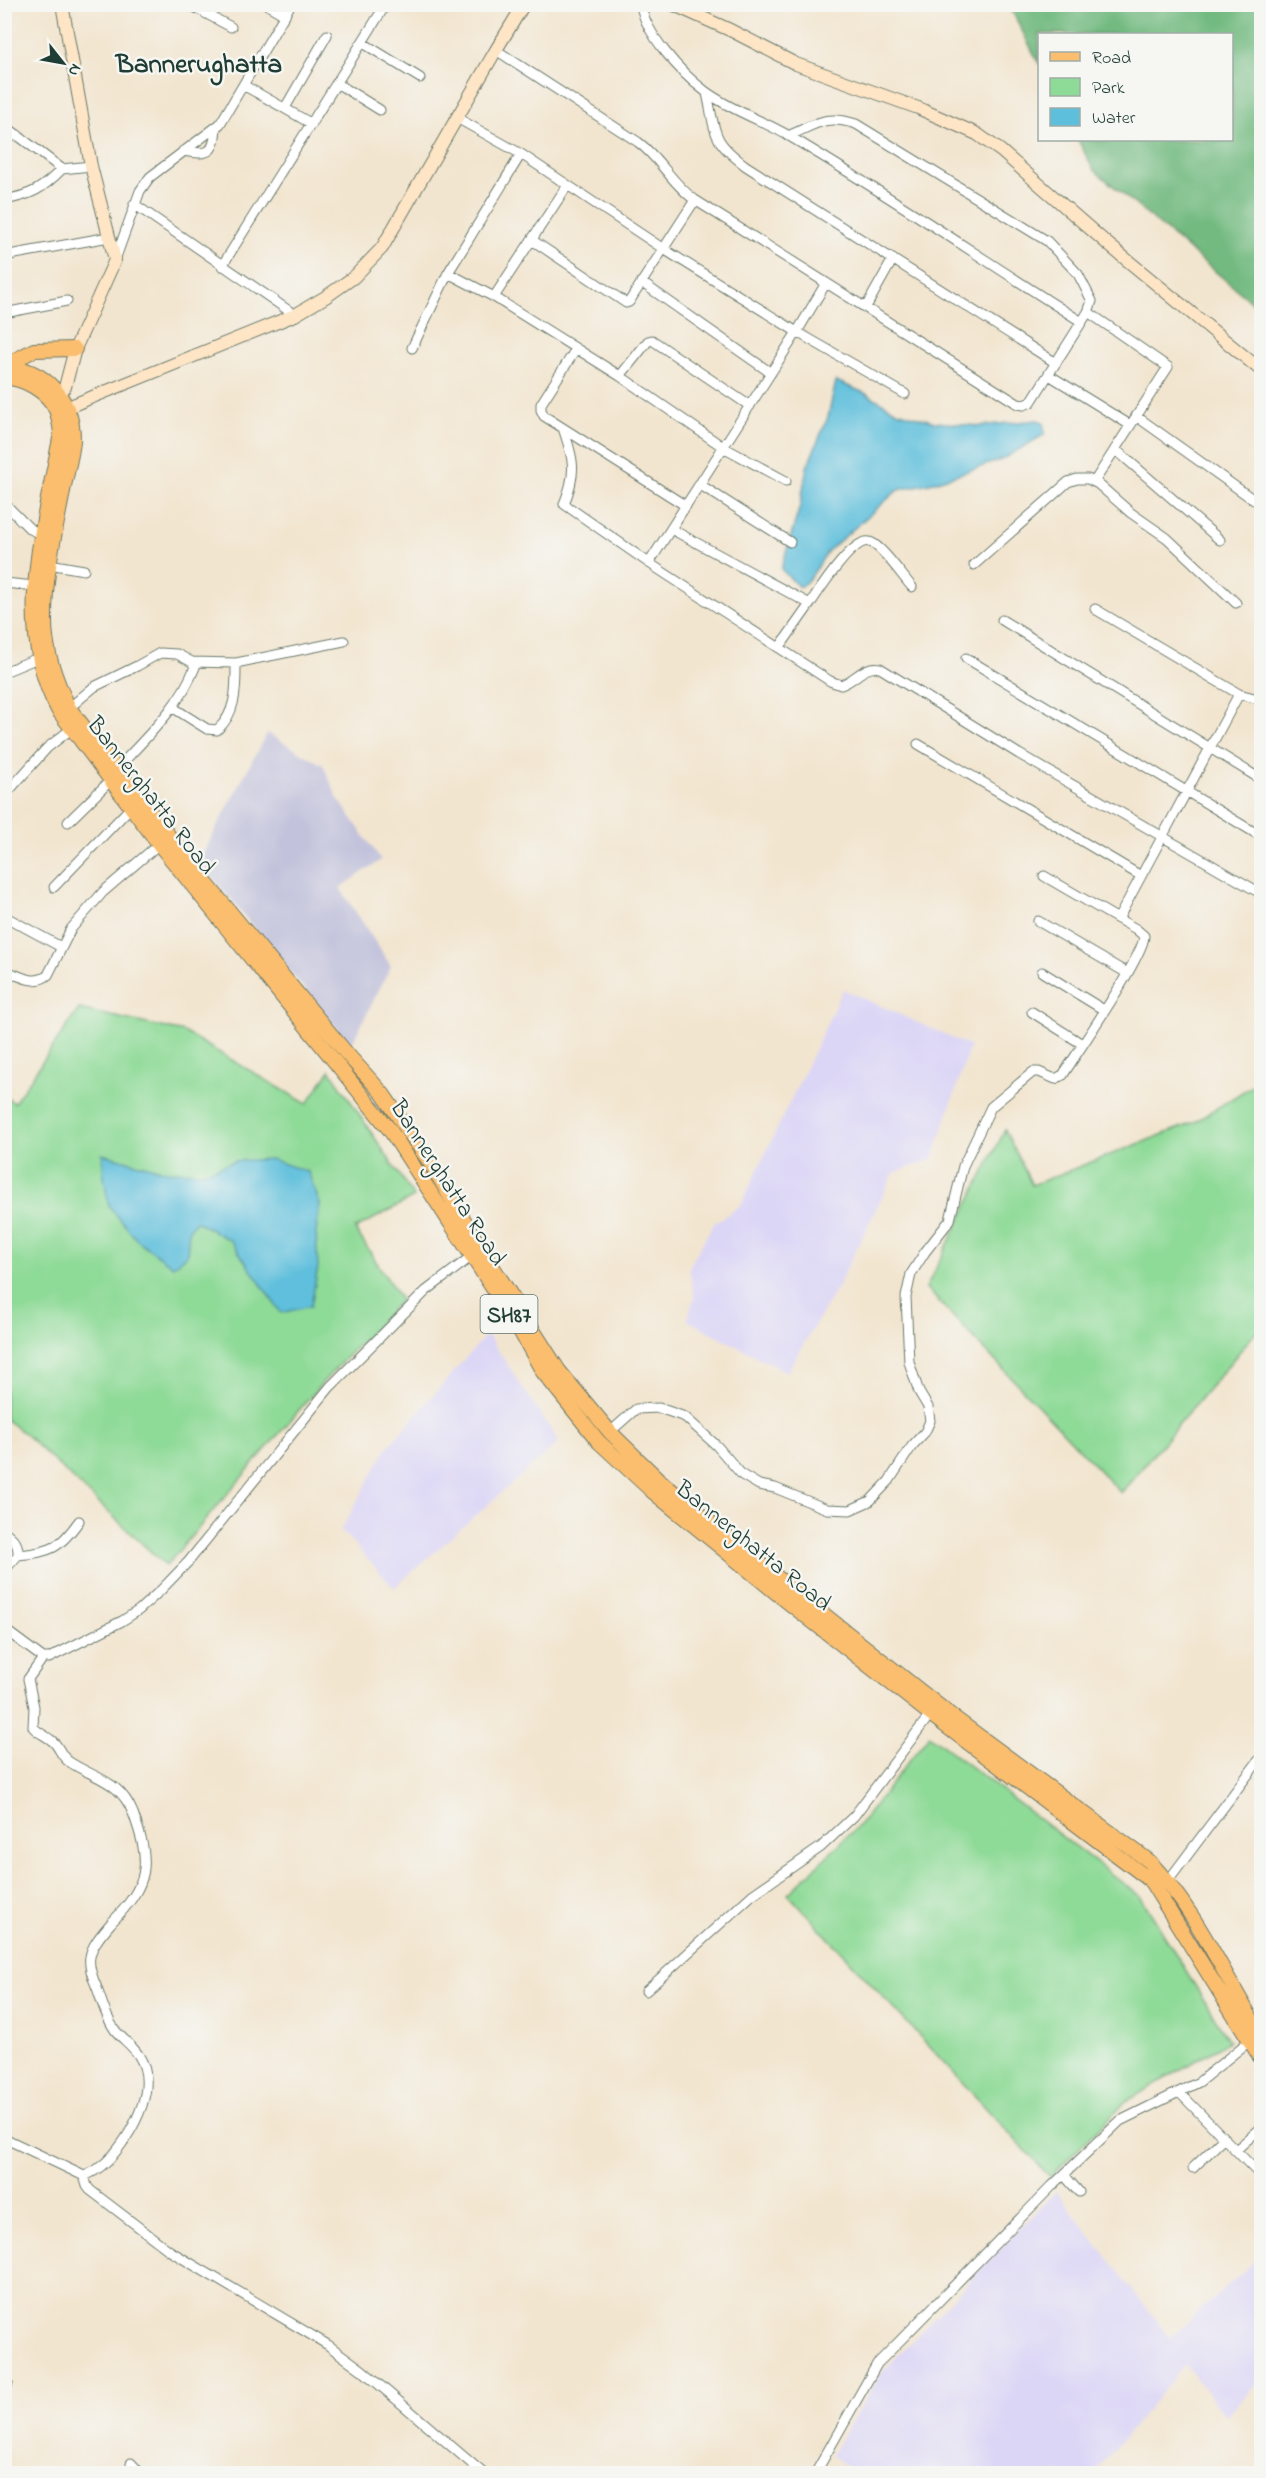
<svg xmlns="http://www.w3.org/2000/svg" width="1266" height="2478" font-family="'Indie Flower',sans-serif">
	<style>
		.built { fill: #dcd6f6 }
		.industrial { fill: #c2c2dc }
		.green { fill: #8eda97; stroke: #568c66; stroke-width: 1.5 }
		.forest { fill: #72ba80; stroke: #487c5a; stroke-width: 1.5 }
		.water { fill: #5ebfdc; stroke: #3e7e88; stroke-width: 1.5 }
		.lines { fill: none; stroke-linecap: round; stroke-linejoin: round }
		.street-casing { stroke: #69786a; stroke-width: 11 }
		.secondary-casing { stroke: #69786a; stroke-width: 14 }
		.primary-casing { stroke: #69786a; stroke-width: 16 }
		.street { stroke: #fff; stroke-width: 9 }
		.secondary { stroke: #fde5c5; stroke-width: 12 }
		.primary { stroke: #fabe6e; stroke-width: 14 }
		.labels { text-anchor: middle; stroke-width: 5; stroke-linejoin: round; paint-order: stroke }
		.shield { fill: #f6f6f2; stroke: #60746d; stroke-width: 1.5 }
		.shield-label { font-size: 22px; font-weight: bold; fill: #1f3d34 }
		.street-label { font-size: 24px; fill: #1f3d34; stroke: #f6f6f2 }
		.quarter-label { font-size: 27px; font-weight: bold; fill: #1f3d34; stroke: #f6f6f2 }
	</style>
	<rect width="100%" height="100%" fill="#f6f6f2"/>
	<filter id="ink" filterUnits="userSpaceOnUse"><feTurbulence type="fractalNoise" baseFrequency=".0167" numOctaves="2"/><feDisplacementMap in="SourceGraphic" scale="12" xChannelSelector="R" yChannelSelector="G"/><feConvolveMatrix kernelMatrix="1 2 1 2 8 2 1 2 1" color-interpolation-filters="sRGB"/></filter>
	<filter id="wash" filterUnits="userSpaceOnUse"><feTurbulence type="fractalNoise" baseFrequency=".008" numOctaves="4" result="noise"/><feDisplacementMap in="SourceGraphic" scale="24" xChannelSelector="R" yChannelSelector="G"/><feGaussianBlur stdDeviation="1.35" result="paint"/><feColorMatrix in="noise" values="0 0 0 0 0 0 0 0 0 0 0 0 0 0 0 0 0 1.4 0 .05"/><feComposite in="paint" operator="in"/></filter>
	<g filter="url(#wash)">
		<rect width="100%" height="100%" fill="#f2e5cf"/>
		<path class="built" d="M843,989L970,1046L933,1159L894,1173L838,1286L787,1372L687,1320L694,1298L689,1267L713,1224L741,1205Z
			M487,1334L559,1442L394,1588L341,1530L387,1448Z
			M1056,2191L1170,2338L1261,2255V2290L1257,2294L1261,2298V2379L1226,2417L1185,2364L1095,2473H856L831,2455L883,2371Z"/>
		<path class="industrial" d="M267,733L323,765L337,797L381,860L340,888L391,966L351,1045L199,861Z"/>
		<path class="green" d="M79,1009L184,1032L307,1104L330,1070L414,1197L355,1229L401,1300L324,1381L166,1566L25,1434L5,1419L4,1095L14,1103Z
			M1261,1080V1336L1256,1332L1121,1493L926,1288L1005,1130L1032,1185L1195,1122Z
			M929,1735L1141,1897L1229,2041L1127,2101L1050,2177L788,1894L860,1824Z"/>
		<path class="forest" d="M1009,5H1261V310L1093,169L1078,140H1232V34H1040L1039,64Z"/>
		<path class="water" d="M836,381L867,394L897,411L935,422L979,426L1038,420L1043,422L1045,434L1001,460L934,482L898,490L827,552L809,580L799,587L781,569L800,506L807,467L828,417Z
			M102,1154L166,1171L204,1172L235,1161L271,1159L308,1172L320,1204L316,1233L318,1267L311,1306L281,1313L231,1241L196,1221L189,1230L187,1255L173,1266L137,1240L109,1206L104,1178Z"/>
	</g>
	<g filter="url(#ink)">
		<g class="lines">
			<g class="street-casing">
				<path id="street" d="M188,4L231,27
					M266,4L285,15
					M641,4C644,33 682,74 705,91C730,110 762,120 789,136C889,195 985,261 1082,322
					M363,43L420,78
					M496,50L638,142C661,159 672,184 695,200L1018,404L1024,405L1031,402L1088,312L1168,367L1094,482
					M338,84L380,110
					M245,86L312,124
					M707,93C716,134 711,140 746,166L1056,363
					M285,108L327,35
					M457,118L521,154L662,248L797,332L649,563L830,681L841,685C856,680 863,665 880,668L1019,754L1262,894
					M4,125L62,169L91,166
					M788,136C816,124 826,114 856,124L1047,241L1078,274L1092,301L1088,312
					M4,138L18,135
					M183,151C208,155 214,155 216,128
					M4,200C32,195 42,189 62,169
					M134,204L295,315
					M532,240L626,303L629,302L695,200
					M4,256L109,237
					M115,260L140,191L150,177L220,124L291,4
					M222,266L386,4
					M448,273L494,297L620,376L723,447L786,481
					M641,282L771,373
					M826,283L797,332L905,394
					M494,297L567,186
					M866,307L893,259
					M4,313L67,301
					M412,348L448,273L521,154
					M576,349L541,404V410L544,416L686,506
					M1049,375L1130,425
					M620,376L648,341L652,340L750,406
					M1136,416L1254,500L1262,490
					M563,428C574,460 577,472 564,504L649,563
					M1115,449L1220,540
					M699,484L790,542
					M4,503L29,528L43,536
					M671,529L810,604L779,648
					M49,564L84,570
					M974,565L1068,482L1077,479H1088L1098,484L1131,513L1167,538L1236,603
					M4,583L35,586
					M810,604C819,591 853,537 870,542C882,546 903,577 912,587
					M1095,609L1239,694L1262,700
					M1002,620L1262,780
					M966,658L1262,837
					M192,662L236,663L344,641
					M4,672L38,658
					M172,707L207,729L217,730C237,713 236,687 236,663
					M69,708L94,687L137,666L160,653L177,654L192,662L195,667C179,708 145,738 116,770
					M918,744L1141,876
					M4,796L47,748L75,726
					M68,822L111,780
					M1044,876L1118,919
					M54,887L131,807
					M4,916L61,947
					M1038,921L1127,973
					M4,970C20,976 34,986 48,975L71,929L103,892L159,844
					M1042,972L1104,1010
					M1032,1012L1082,1044
					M610,1432L636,1409L659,1408L685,1417L717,1446L742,1475L759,1485L775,1488L827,1509L850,1510L870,1501L889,1481L912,1446L925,1432L930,1421L928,1407L919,1392L909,1362L906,1297L911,1274L925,1252L950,1220L963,1166L991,1107L1033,1072H1039L1055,1079L1063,1075C1078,1051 1144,956 1144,936L1136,929L1118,919L1239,694
					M4,1531C13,1538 19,1543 18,1555L4,1571
					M18,1555C51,1552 59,1549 79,1521
					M4,1629L43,1658H49L122,1621L139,1610L162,1589L189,1561L330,1387L426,1291L472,1256
					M1168,1881L1262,1756
					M646,1991L752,1895L821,1847L854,1816L932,1712
					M1180,2093L1262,2177
					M4,2138L84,2176C104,2169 118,2151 129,2133C142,2111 155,2081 139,2056C133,2046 122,2039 115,2030C106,2018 102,2002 97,1988C93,1979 88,1967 90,1957C92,1944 103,1933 111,1923C149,1884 152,1865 133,1813C120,1780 95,1779 68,1761C60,1755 59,1745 51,1740C45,1735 38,1733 33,1727L34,1707L28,1679L43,1658
					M1236,2150L1262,2127
					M1193,2168L1224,2138
					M1064,2175L1079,2192
					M84,2176L87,2186L90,2190L170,2251L328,2345L362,2370L484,2474
					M4,2382L8,2384
					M131,2463L141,2474
					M815,2474L877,2364L1052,2186L1120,2121L1199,2082L1253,2038"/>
			</g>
			<g class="secondary-casing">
				<path id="secondary" d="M672,4L730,30L796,64L918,108L977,134L1001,151L1110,246L1262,371
					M53,400L65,387L75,349L115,260L91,166L62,4
					M58,411L295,315L327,296L354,277L382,248L496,50L524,4"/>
			</g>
			<g class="primary-casing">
				<path id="primary" d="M6,365L34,350L75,349
					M4,366C45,368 74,400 73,441C72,455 67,471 64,486C56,529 45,572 45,616C44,649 55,679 69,708L197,872L348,1055L383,1094L431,1164L477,1242L559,1371L610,1432L658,1479L739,1547L953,1717L1149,1861C1197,1911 1225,1978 1262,2036
					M4,378C23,377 48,392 56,410C59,417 60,426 61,433C45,522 12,625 58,710L159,844L390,1130L518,1327L543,1372L599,1442L652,1491L779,1595L930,1714L1150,1880L1262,2060"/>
			</g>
			<use href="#street" class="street"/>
			<use href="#secondary" class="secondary"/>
			<use href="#primary" class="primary"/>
		</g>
	</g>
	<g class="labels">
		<rect class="shield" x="480.5" y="1295" width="57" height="38" rx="4.5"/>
		<g class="shield-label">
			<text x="509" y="1322">SH87</text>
		</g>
		<g class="street-label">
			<text transform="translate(152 795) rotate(52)" y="8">Bannerghatta Road</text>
			<text transform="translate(449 1182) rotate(57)" y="8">Bannerghatta Road</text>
			<text transform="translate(754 1545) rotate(39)" y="8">Bannerghatta Road</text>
		</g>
		<g class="quarter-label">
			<text x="199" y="72">Bannerughatta</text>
		</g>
	</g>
	<rect width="1266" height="2478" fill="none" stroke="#f6f6f2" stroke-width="24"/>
	<rect x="1038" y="33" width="195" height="108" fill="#f6f6f2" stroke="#a0aca6" stroke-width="1.5"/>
	<rect x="1050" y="52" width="30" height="9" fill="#fabe6e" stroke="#a0aca6" stroke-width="1.5"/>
	<text x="1092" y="63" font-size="18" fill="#1f3d34">Road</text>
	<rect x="1050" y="78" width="30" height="18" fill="#8eda97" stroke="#a0aca6" stroke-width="1.5"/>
	<text x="1092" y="93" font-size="18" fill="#1f3d34">Park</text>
	<rect x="1050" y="108" width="30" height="18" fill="#5ebfdc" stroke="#a0aca6" stroke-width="1.5"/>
	<text x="1092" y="123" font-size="18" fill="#1f3d34">Water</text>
	<g transform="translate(63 63) rotate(121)" stroke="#f6f6f2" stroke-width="4.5" paint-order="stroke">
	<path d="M0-4.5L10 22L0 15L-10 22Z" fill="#1f3d34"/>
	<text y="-9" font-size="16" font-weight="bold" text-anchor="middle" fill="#1f3d34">N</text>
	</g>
</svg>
